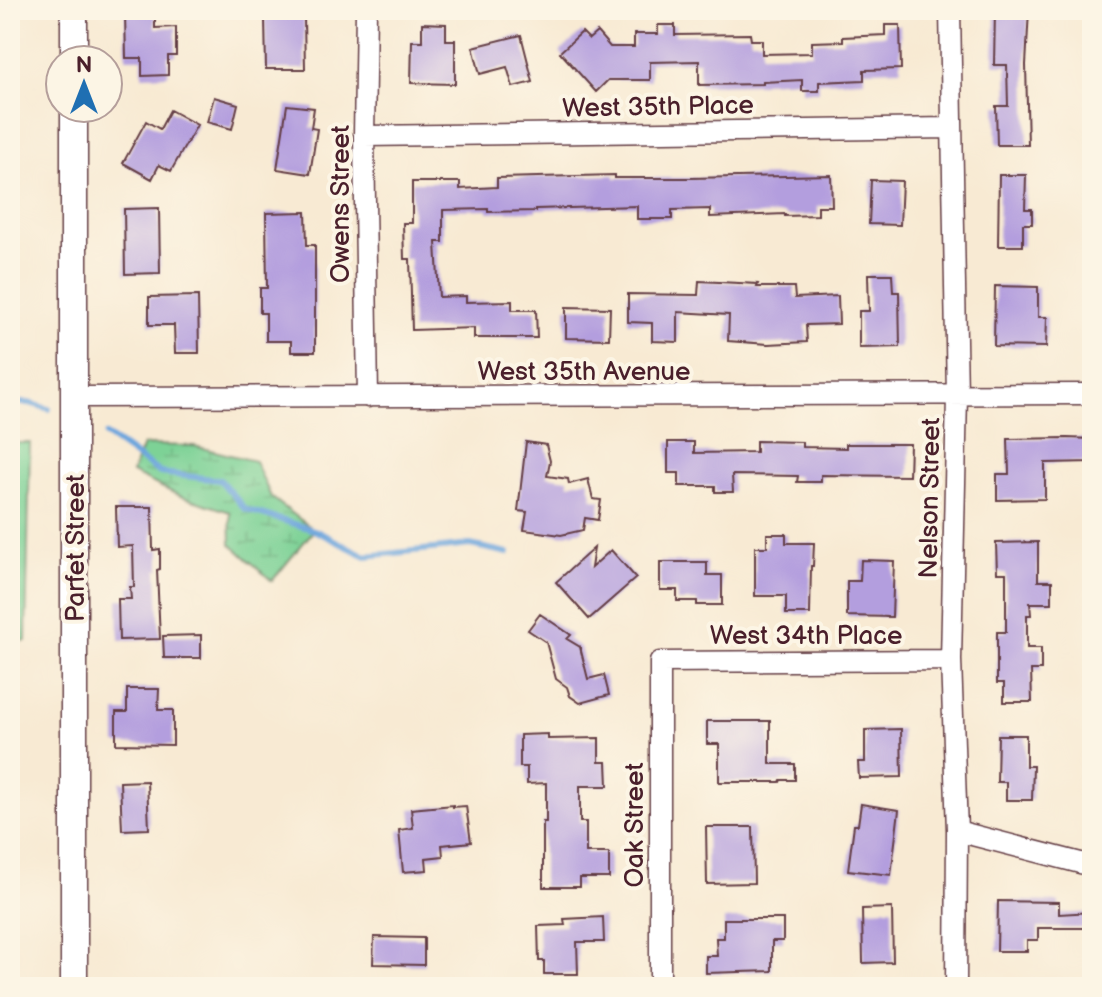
<svg xmlns="http://www.w3.org/2000/svg" width="1102" height="997" font-family="'Balsamiq Sans',sans-serif">
	<style>
		.green { fill: #7dd296; stroke: #647860; stroke-width: 2 }
		.wetland { fill: url(#wetland-marsh); stroke: #647860; stroke-width: 2 }
		.lines { fill: none; stroke-linecap: round; stroke-linejoin: round }
		.stream { stroke: #6da6dd; stroke-width: 6 }
		.building { fill: #b39ede }
		.minor-casing { stroke: #643d44; stroke-width: 23 }
		.tertiary-casing { stroke: #643d44; stroke-width: 29 }
		.minor { stroke: #fff; stroke-width: 20 }
		.tertiary { stroke: #fff; stroke-width: 26 }
		.labels { text-anchor: middle; stroke-width: 8; stroke-linejoin: round; paint-order: stroke }
		.street-label { font-size: 26px; fill: #4a1f2b; stroke: #fcf5e5 }
	</style>
	<defs>
		<pattern id="wetland-marsh" width="20" height="14" patternUnits="userSpaceOnUse" patternTransform="scale(2)"><rect width="20" height="14" fill="#7dd296"/><path d="M1 5h8M5 5V1M11 12h8M15 12V8" fill="none" stroke="#6eb481"/></pattern>
	</defs>
	<rect width="100%" height="100%" fill="#fcf5e5"/>
	<filter id="ink" filterUnits="userSpaceOnUse"><feTurbulence type="fractalNoise" baseFrequency=".0125" numOctaves="2"/><feDisplacementMap in="SourceGraphic" scale="16" xChannelSelector="R" yChannelSelector="G"/><feConvolveMatrix kernelMatrix="1 2 1 2 8 2 1 2 1" color-interpolation-filters="sRGB"/></filter>
	<filter id="wash" filterUnits="userSpaceOnUse"><feTurbulence type="fractalNoise" baseFrequency=".006" numOctaves="4" result="noise"/><feDisplacementMap in="SourceGraphic" scale="32" xChannelSelector="R" yChannelSelector="G"/><feGaussianBlur stdDeviation="1.8" result="paint"/><feColorMatrix in="noise" values="0 0 0 0 0 0 0 0 0 0 0 0 0 0 0 0 0 1.4 0 .05"/><feComposite in="paint" operator="in"/></filter>
	<g filter="url(#wash)">
		<rect width="100%" height="100%" fill="#f8ead3"/>
		<path class="green" d="M10,443H30L26,641H10Z"/>
		<path class="wetland" d="M143,445L194,446L255,461L271,497L314,530L272,581L231,544L230,512L180,496L132,473Z"/>
		<g class="lines">
			<path class="stream" d="M10,403H29L49,409
				M106,435L160,473L220,480L245,509L314,530L366,556L470,545L508,553"/>
		</g>
		<g id="blocks">
			<path class="building" d="M995,10H1029L1026,65L1028,145H997L996,106H1008L1007,65H994Z
				M155,12V28L176,27V56H168V75L142,76V58H126L125,13Z
				M304,17L305,69H266L265,18Z
				M422,23L446,24V40H455V84L411,83L412,41H422Z
				M658,25H675V35L750,34L751,40H762V54L812,53V42L843,41V37L885,35V25H900L901,69L864,70V80L819,82V91H802V80L763,82V84L699,85V61L650,62V80H608L596,92L560,52L582,32L589,39L597,32L610,47H634V34H658Z
				M521,35L533,82L513,87L507,67L480,74L473,47Z
				M214,97L238,104L232,129L207,122Z
				M287,105L314,108L311,128L317,129L310,174L277,169Z
				M170,110L197,125L171,171L159,165L152,179L123,163L146,121L160,129Z
				M615,175V178H690L831,175L832,206H818V215L785,216V214L710,217V209L672,210V219H637V206L536,209V211L488,212V209L443,210V242H436L439,297L466,296V302L512,301V310H536L537,338H474V328L412,330L410,259H404L403,223H412V182H460V189L497,187V178Z
				M999,175H1026L1025,209H1032V224H1023V246H998Z
				M871,180L902,181L900,225L869,224Z
				M159,208L160,273L125,274L124,209Z
				M306,212L307,245H315V352H291V341H266V313H260V288H267L266,213Z
				M868,274H892L893,292H899L900,347L859,348V311H869Z
				M699,281L758,284L757,287H794L795,298L838,296L839,324L806,325L807,342L768,344L728,341L729,315L678,312V342L652,341V323L628,322V294L698,295Z
				M995,286L1038,287V317H1047L1046,347L994,346Z
				M198,296L199,353H175L174,325H149V297Z
				M566,307L610,308L609,339L566,338Z
				M1067,438L1092,439V462L1045,463V499L997,500V474H1009L1008,439Z
				M756,441L802,442V447L846,448V444H910L909,476L821,475V482H797L798,476L732,475L733,492H715V486H679V473H668V442H694V453L756,452Z
				M526,442L546,445L550,461L547,476L568,479L569,484L588,479L593,499L601,500L598,520L585,518L583,530L561,535L524,530L527,512L518,511Z
				M116,507H152L153,550L160,549V569L157,570L160,639L119,640L118,599H131L130,587H134L133,546L117,547Z
				M767,534H786V543H814L813,566H811L810,614H786V596H755V547H767Z
				M1038,542V581H1052V603H1030L1031,615H1027V648H1041V670H1031L1032,702H1004V683H997V632H1006V573H997L996,543Z
				M594,548L591,568L611,550L636,578L589,619L556,582Z
				M861,560L894,561L892,617L847,616V581H860Z
				M660,562H707V575H722V605H697V601H677V590H660Z
				M540,614L571,635L567,639L580,647L588,679L604,675L609,695L580,703L570,696L567,687L556,679L546,642L528,630Z
				M201,635V658H164L163,636Z
				M127,689H159L158,710H173V745L116,744V712H127Z
				M707,721H770V764H795V780H781L780,782H719V744H707Z
				M901,729L902,777L859,778L858,762H865V730Z
				M548,734V739L599,738V762H607L608,786H580V822H586V853H609V878H580V887H543V822H546V783L527,784V767H520V735Z
				M998,735H1026V766H1033L1032,800H1006V782H997Z
				M147,781L149,829L122,830L120,782Z
				M861,804L899,810L891,875L848,870L854,825H858Z
				M453,805V807L466,806L471,842L442,845L443,856L426,858L427,870L403,872L399,830L413,828L411,809Z
				M706,827H753L754,883L707,884Z
				M998,901L1059,902V914L1092,912V928H1038V940H1027V951H997Z
				M892,908L893,962L863,963L862,909Z
				M603,917L604,942H577L578,974H544V961H539L538,926L565,925L564,919Z
				M724,919H783V941H772V971L706,973V956H717L716,938H724Z
				M374,937L424,938V965L373,964Z"/>
		</g>
	</g>
	<g filter="url(#ink)">
		<use href="#blocks" fill-opacity="0" stroke="#643d44" stroke-width="2"/>
		<g class="lines">
			<g class="minor-casing">
				<path id="minor" d="M366,10L364,136L368,397
					M950,10L957,396L951,660L957,831L956,987
					M364,136L951,128
					M75,397L1092,394
					M957,831L1092,866
					M660,987V662L951,660"/>
			</g>
			<g class="tertiary-casing">
				<path id="tertiary" d="M74,10V60
					M74,987V108"/>
			</g>
			<use href="#minor" class="minor"/>
			<use href="#tertiary" class="tertiary"/>
		</g>
	</g>
	<g class="labels">
		<g class="street-label">
			<text transform="translate(658 106) rotate(-1)" y="9">West 35th Place</text>
			<text transform="translate(340 204) rotate(-90)" y="9">Owens Street</text>
			<text x="584" y="380">West 35th Avenue</text>
			<text transform="translate(929 498) rotate(-89)" y="9">Nelson Street</text>
			<text transform="translate(75 548) rotate(-90)" y="9">Parfet Street</text>
			<text x="806" y="644">West 34th Place</text>
			<text transform="translate(634 825) rotate(-90)" y="9">Oak Street</text>
		</g>
	</g>
	<rect width="1102" height="997" fill="none" stroke="#fcf5e5" stroke-width="40"/>
	<g transform="translate(84 84)"><circle r="38" fill="#fcf5e5" stroke="#b59f9b" stroke-width="2"/>
	<path d="M0-6L14 30L0 20L-14 30Z" fill="#1f6fb2"/>
	<text y="-12" font-size="22" font-weight="bold" text-anchor="middle" fill="#4a1f2b">N</text>
	</g>
</svg>
